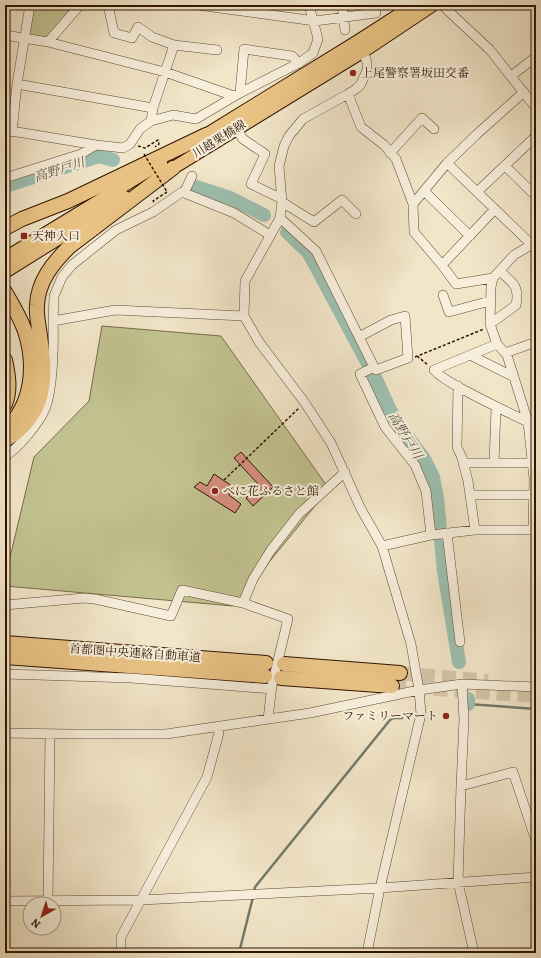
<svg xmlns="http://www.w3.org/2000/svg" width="541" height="958" font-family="Alegreya,'Noto Serif JP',serif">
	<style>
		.green { fill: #c2c391; stroke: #796c48 }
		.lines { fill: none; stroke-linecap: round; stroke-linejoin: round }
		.stream { stroke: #717b6a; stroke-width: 2.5 }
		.river { stroke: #9cc0b0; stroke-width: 14 }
		.building { fill: #d68f7f; stroke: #301400 }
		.highway-tunnel { stroke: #d5c6ab; stroke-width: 14; stroke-dasharray: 14 7; stroke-linecap: butt }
		.minor-casing { stroke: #604832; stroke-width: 10 }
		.major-casing { stroke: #301400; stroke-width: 14 }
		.highway-casing { stroke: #301400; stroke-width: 16 }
		.path { stroke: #301400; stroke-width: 1.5; stroke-dasharray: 3 2; stroke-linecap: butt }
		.minor { stroke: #f7efdc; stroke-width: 9 }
		.major { stroke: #e9c384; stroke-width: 12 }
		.highway { stroke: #e9c384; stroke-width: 14 }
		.path-bridge { stroke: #301400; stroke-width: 1.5; stroke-dasharray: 3 2; stroke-linecap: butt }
		.poi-dot { fill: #8f2418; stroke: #f7efdc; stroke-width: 1.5 }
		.labels { text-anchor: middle; stroke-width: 4; stroke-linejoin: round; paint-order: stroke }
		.poi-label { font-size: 12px; fill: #301400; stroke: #f7efdc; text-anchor: start }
		.street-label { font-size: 12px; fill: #301400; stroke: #f7efdc }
		.water-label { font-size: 13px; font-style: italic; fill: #56503e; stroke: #f7efdc }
	</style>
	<rect width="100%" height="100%" fill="#f2e6c9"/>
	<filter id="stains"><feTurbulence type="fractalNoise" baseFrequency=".005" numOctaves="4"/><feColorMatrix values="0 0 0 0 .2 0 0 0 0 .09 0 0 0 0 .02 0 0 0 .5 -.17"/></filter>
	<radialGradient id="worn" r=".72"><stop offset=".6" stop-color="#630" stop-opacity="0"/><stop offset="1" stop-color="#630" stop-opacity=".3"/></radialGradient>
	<path class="green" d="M31,5H69L66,21L48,42L24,39Z
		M102,326L221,336L329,489L233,606L5,586V578L34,457L89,401Z"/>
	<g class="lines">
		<path class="stream" d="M468,704L536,709
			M254,892L255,887L390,720L394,718H402
			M239,953L253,897"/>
		<path class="river" d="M5,186L99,156L113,160
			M193,186L230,198L264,215
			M287,232L308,252L312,259L374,375L389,408L401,428L424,459L433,477L437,498L444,571L459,662
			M468,699V704"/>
	</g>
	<path class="building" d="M241,452L273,487L253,506L246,498L259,485L234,458Z
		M214,474L232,486L229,495L241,504L235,513L194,487L200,482L207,486Z"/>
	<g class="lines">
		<path class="highway-tunnel" d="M400,673L488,681
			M392,686L536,696"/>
		<g class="minor-casing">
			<path id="minor" d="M108,5L114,33L132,38L138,27L152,37L174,45L153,108L151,121
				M198,5L315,21L376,13
				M342,5L345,30
				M442,5L490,50L536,108
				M5,35L48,42L165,72L234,96
				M48,42L80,5
				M174,45L217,50
				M361,47L367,62V70L361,84L356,89L348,94L303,119L289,136L284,146L279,166L282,202L280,218L245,281L244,316L259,342L305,403L331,443L361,509L382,546L411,644L419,690L421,714L380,888L367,953
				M511,76L536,57
				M17,84L153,108
				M240,93L244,49L292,56L299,63
				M348,94L361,127L384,145L396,159L413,204
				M236,128L243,139L265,154L251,184L282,199
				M5,130L96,145L123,148L130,144L140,129L151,121L173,115L196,119L240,93L299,63L313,53L318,39L309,5
				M12,132L17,84L30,5
				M390,153L422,118L434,129
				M447,163L532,245
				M505,166L536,196
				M5,178L81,154L96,145
				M424,191L470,236
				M477,192L536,136
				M184,193L192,176
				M282,202L314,222L342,200L356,214
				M280,218L316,251L374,367L360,374L385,427L415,465L426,491L431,535
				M442,265L495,209
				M493,278L456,284L442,265L414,232L413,204L447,163L477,134L524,92
				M443,295L449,312L490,301
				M53,321L54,296L62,277L72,265L116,230L153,212L182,192L234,213L270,235
				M490,324L516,305C520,285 512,283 500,271
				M359,337L391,320L405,316L408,358L376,370L374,367
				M497,344L434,370C442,379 455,385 466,391C486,402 507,412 528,422
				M505,353L536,342
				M470,355L514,377
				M458,386L457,447L462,458L468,481L475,530
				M5,456C18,449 39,423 45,409C53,390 54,342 53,321L115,310L244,316
				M463,463H533
				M494,463L496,408
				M471,495H535
				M533,530L534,479L528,422L507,355L497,344L490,324L491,287L493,278L514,255L536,242
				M447,533L460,642
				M382,546L431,535L475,530H536
				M243,603L288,619L272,685L268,719
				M5,605L84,598L95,599L171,616L182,590L243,603L253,579L271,550L299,514L345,472
				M5,674L131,678L272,689
				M462,684L464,719L461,786L458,882L474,953
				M5,733L68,734H166L310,713L419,690L462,684L536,687
				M461,786L513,772L536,841
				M48,900L50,734
				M5,901L141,900L380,888L536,877
				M121,953V937L207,777L219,733L218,726"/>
		</g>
		<g class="major-casing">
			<path id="major" d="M199,139L358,41L414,5
				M165,173L364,51L433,5
				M5,258L161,163
				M5,272L125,197"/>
		</g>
		<g class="highway-casing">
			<path id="highway" d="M5,228L22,219L68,201L206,135
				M5,292C12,304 20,317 25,331C36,365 33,405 5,430
				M5,360C8,374 11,390 5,404
				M5,440C18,433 28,422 35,410C48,384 43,357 39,329C38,321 36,313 37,305C38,281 53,263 69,247L173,168
				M5,643L266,663
				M5,657L265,676
				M284,664L400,673
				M281,678L392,686"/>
		</g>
		<path class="path" d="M138,146L145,148L158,140L159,144L155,147
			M154,202L153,201L167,192
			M417,356L428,365
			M415,357L484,329
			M224,480L299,408"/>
		<use href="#minor" class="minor"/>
		<use href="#major" class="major"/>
		<use href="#highway" class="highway"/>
		<path class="path-bridge" d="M144,154L167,192"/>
	</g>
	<g class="poi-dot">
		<circle cx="353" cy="73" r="4"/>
		<rect x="20" y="232" width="8" height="8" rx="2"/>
		<circle cx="215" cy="491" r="4"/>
		<circle cx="446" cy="716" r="4"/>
	</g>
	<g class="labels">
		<g class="poi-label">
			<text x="361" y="77">上尾警察署坂田交番</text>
			<text x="32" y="240">天神入口</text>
			<text x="223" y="495">べに花ふるさと館</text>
			<text x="438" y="720" text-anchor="end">ファミリーマート</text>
		</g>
		<g class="street-label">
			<text transform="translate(219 139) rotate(-32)" y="4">川越栗橋線</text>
			<text transform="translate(135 653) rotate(4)" y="4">首都圏中央連絡自動車道</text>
		</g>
		<g class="water-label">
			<text transform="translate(59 169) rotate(-18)" y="5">高野戸川</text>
			<text transform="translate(406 435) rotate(58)" y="5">高野戸川</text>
		</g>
	</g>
	<rect width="541" height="958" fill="none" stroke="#f2e6c9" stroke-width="20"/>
	<rect x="6" y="6" width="529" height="946" fill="none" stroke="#301400" stroke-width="2"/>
	<rect x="10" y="10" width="521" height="938" fill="none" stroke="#301400"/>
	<g transform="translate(42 916) rotate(219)"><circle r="19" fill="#f7efdc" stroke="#a79784"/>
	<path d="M0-3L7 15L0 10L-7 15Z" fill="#8f2418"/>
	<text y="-6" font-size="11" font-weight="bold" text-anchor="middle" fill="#301400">N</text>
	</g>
	<rect width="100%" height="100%" filter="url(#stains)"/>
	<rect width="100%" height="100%" fill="url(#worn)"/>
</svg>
